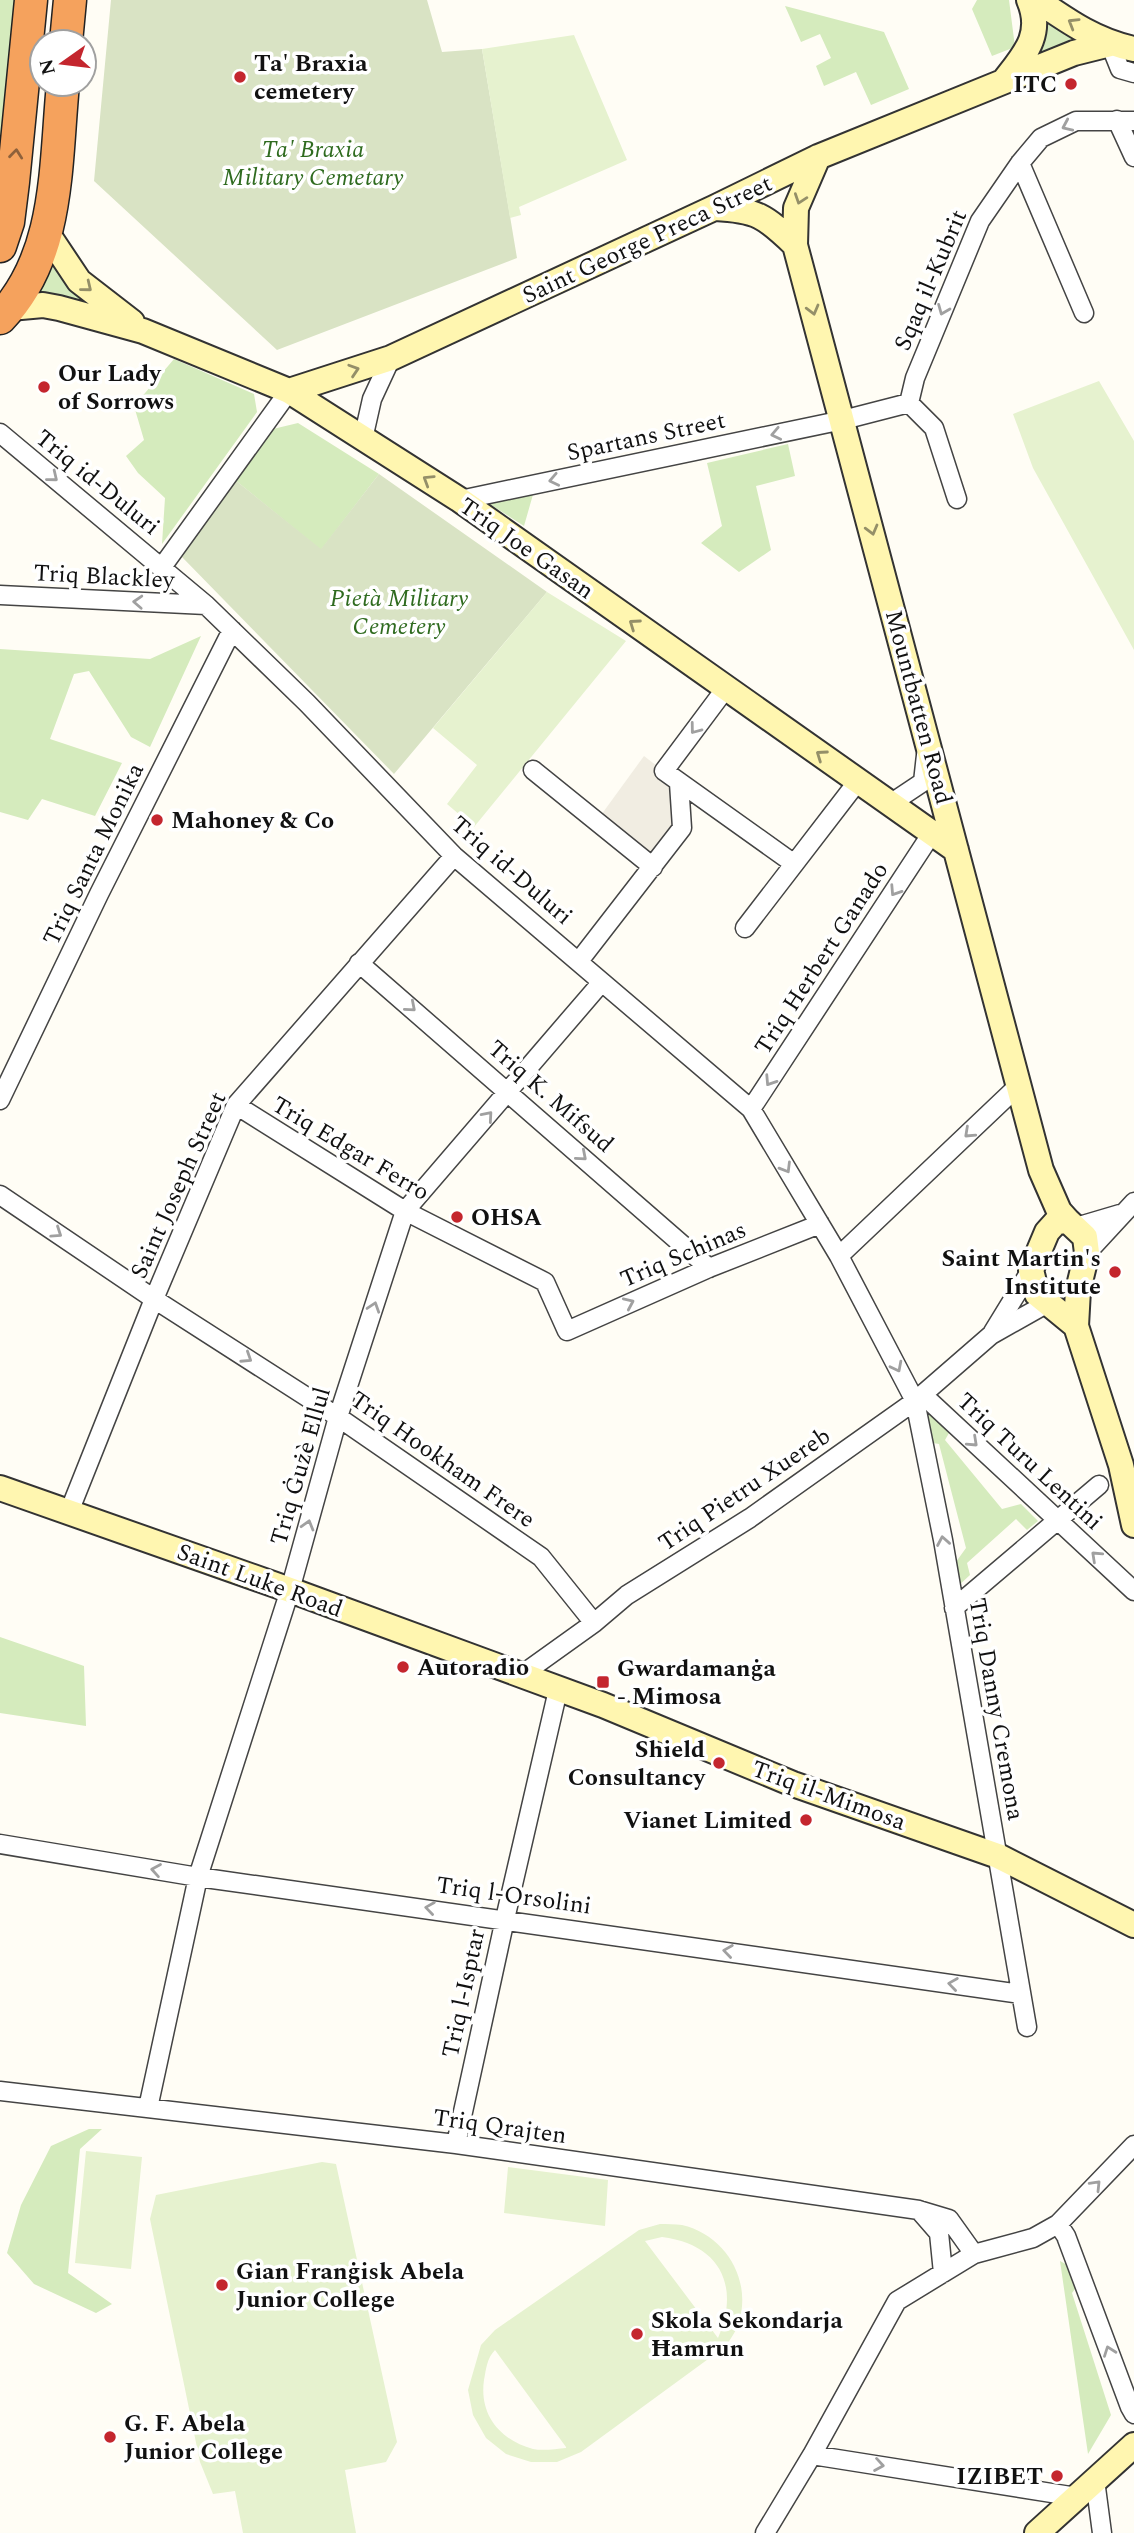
<svg xmlns="http://www.w3.org/2000/svg" width="1134" height="2533" font-family="Spectral,serif">
	<style>
		.green { fill: #d5ebbd }
		.cemetery { fill: #d9e3c4 }
		.pitch { fill: #e6f2cf; fill-rule: evenodd }
		.plaza { fill: #f1ede2 }
		.lines { fill: none; stroke-linecap: round; stroke-linejoin: round }
		.street-casing { stroke: #444; stroke-width: 21 }
		.secondary-casing { stroke: #333; stroke-width: 28 }
		.highway-casing { stroke: #222; stroke-width: 35 }
		.street { stroke: #fff; stroke-width: 18 }
		.secondary { stroke: #fff6b0; stroke-width: 24 }
		.highway { stroke: #f5a25d; stroke-width: 32 }
		.oneway { stroke: #948f68 }
		.oneway2 { stroke: #a0a0a0 }
		.oneway3 { stroke: #8e613b }
		.poi-dot { fill: #c4262e; stroke: #fff; stroke-width: 2.5 }
		.labels { text-anchor: middle; stroke-width: 7; stroke-linejoin: round; paint-order: stroke }
		.poi-label { font-size: 24px; font-weight: bold; fill: #111; stroke: #fff; text-anchor: start }
		.park-label { font-size: 24px; font-style: italic; fill: #2f6b1f; stroke: #fff }
		.street-label { font-size: 24px; fill: #111; stroke: #fff }
	</style>
	<rect width="100%" height="100%" fill="#fffdf5"/>
	<path class="green" d="M0,0H17L0,189Z
		M977,0H1009L1015,47L992,56L972,9Z
		M785,6L884,32L909,89L871,105L856,72L824,86L816,66L831,58L820,34L801,42Z
		M1045,21L1082,42L1031,64L1042,46Z
		M47,258L71,289L115,318L68,297H31Z
		M174,359L254,394L257,412L162,544L165,498L138,473L126,456L144,440L134,406Z
		M298,423L379,474L321,550L235,480L273,429Z
		M788,444L795,476L756,486L771,550L739,572L701,543L722,526L707,463Z
		M534,491L524,526L488,503Z
		M201,636L150,747L131,737L89,671L74,674L50,739L122,763L95,816L42,799L28,820L0,812V649L150,659Z
		M929,1413L949,1433L945,1440L1002,1509L1021,1504L1038,1521L1027,1530L1016,1519L967,1563L970,1575L957,1587L953,1566L966,1548L939,1444L927,1442L923,1415Z
		M0,1637L84,1666L86,1726L0,1713Z
		M89,2129H102L80,2149L68,2273L112,2304L96,2313L34,2284L7,2253L21,2205L51,2146Z
		M1060,2261L1071,2267L1081,2288L1075,2289L1072,2293L1111,2415L1088,2454Z"/>
	<path class="cemetery" d="M111,0H427L442,52L482,49L517,258L277,350L94,181Z
		M379,474L547,592L394,774L182,557L235,480L321,549Z"/>
	<path class="pitch" d="M574,35L627,160L519,207L521,215L510,218L482,49Z
		M1099,381L1134,441V650L1033,468L1013,414Z
		M547,592L626,641L474,827L447,804L477,765L433,728Z
		M86,2151L142,2157L131,2269L75,2263Z
		M322,2162L336,2164L397,2442L386,2462L345,2470L356,2533H243L235,2491L213,2494L200,2462L150,2219L156,2195Z
		M508,2167L608,2180L605,2226L504,2213Z
		M660,2224C667,2224 675,2224 682,2225C725,2235 752,2279 739,2322C737,2330 731,2338 726,2346L581,2452L557,2462H531L506,2454L486,2438L473,2415L468,2390L481,2345L495,2330L639,2230ZM662,2237C719,2244 741,2285 718,2338L645,2241ZM495,2350L566,2447V2448C556,2449 543,2451 533,2449C500,2440 479,2415 484,2380C486,2369 487,2358 495,2350Z"/>
	<path class="plaza" d="M644,756L679,783L682,828L653,867L596,822Z"/>
	<g class="lines">
		<g class="street-casing">
			<path id="street" d="M1110,44L1120,69L1134,73
				M1117,120L1134,157
				M1020,163L1084,313
				M909,403L934,428L957,499
				M0,433L206,605L307,703L454,856L751,1109L839,1256L915,1401L943,1540L1027,2027
				M363,439L372,399L391,358
				M460,500L843,420L909,403L915,378L980,221L1020,163L1041,138L1076,121H1134
				M162,567L289,391
				M0,595L206,605
				M726,688L664,771L793,863
				M533,770L653,867
				M890,804L923,782L926,755
				M745,928L858,781
				M579,961L682,828L679,783
				M359,963L709,1268
				M0,1100L99,894L232,630
				M236,1105L405,1211L545,1282L567,1331L709,1268L820,1224
				M751,1109L932,833
				M0,1195L154,1299L338,1417L541,1557L594,1623
				M1076,1227L1120,1214
				M1087,1253L1134,1202
				M839,1256L1018,1086
				M993,1332L1031,1270
				M923,1395L1134,1591
				M69,1512L154,1299L236,1105L454,856
				M954,1608L1099,1485
				M520,1676L594,1623L627,1595L750,1518L915,1401L991,1335L1046,1304
				M0,1844L198,1877L1021,1994
				M0,2091L456,2144L919,2210L949,2219L974,2254
				M148,2108L198,1877L290,1590L338,1417L405,1211L601,983
				M456,2144L505,1919L558,1690
				M919,2210L939,2233L943,2273
				M1058,2224L1066,2236L1130,2407L1134,2414
				M812,2455L1077,2497
				M1095,2480L1102,2533
				M765,2533L812,2455L897,2301L974,2254L1033,2238L1058,2224L1134,2145"/>
		</g>
		<g class="secondary-casing">
			<path id="secondary" d="M1037,0C1069,22 1096,41 1134,49
				M1004,81C1024,55 1044,35 1029,0
				M818,157L796,208L795,245L1041,1170L1059,1211L1068,1221
				M715,208C757,210 765,216 795,245
				M47,233L79,281L132,322
				M10,308L43,305L59,308L143,331L289,391L460,500L956,850
				M289,391L391,358L714,208L818,157L1074,53L1110,44
				M1076,1326L1037,1294L1031,1270L1047,1232L1056,1222L1068,1221L1085,1237L1087,1253L1078,1290L1076,1326L1121,1465L1134,1525
				M0,1488L290,1590L603,1705L793,1784L998,1856L1134,1925
				M1037,2533L1134,2445"/>
		</g>
		<g class="highway-casing">
			<path id="highway" d="M66,42L70,0
				M0,246L8,222L13,182L31,0
				M0,318C60,256 55,165 63,84"/>
		</g>
		<use href="#street" class="street"/>
		<use href="#secondary" class="secondary"/>
		<use href="#highway" class="highway"/>
	</g>
	<defs><path id="oneway-chevron" d="M-2-3.5L2.5 0L-2 3.5" fill="none" stroke-width="1.6" stroke-linecap="round" stroke-linejoin="round" transform="scale(1.75)"/></defs>
	<g class="oneway">
		<use href="#oneway-chevron" transform="translate(1073 23) rotate(-149)"/>
		<use href="#oneway-chevron" transform="translate(800 199) rotate(109)"/>
		<use href="#oneway-chevron" transform="translate(87 287) rotate(39)"/>
		<use href="#oneway-chevron" transform="translate(813 310) rotate(75)"/>
		<use href="#oneway-chevron" transform="translate(354 370) rotate(-18)"/>
		<use href="#oneway-chevron" transform="translate(428 480) rotate(-148)"/>
		<use href="#oneway-chevron" transform="translate(872 530) rotate(75)"/>
		<use href="#oneway-chevron" transform="translate(634 624) rotate(-145)"/>
		<use href="#oneway-chevron" transform="translate(821 755) rotate(-145)"/>
	</g>
	<g class="oneway2">
		<use href="#oneway-chevron" transform="translate(1067 126) rotate(156)"/>
		<use href="#oneway-chevron" transform="translate(943 310) rotate(112)"/>
		<use href="#oneway-chevron" transform="translate(776 434) rotate(168)"/>
		<use href="#oneway-chevron" transform="translate(53 477) rotate(39)"/>
		<use href="#oneway-chevron" transform="translate(554 480) rotate(168)"/>
		<use href="#oneway-chevron" transform="translate(138 602) rotate(-177)"/>
		<use href="#oneway-chevron" transform="translate(695 729) rotate(127)"/>
		<use href="#oneway-chevron" transform="translate(895 891) rotate(123)"/>
		<use href="#oneway-chevron" transform="translate(411 1007) rotate(41)"/>
		<use href="#oneway-chevron" transform="translate(770 1081) rotate(123)"/>
		<use href="#oneway-chevron" transform="translate(488 1116) rotate(-49)"/>
		<use href="#oneway-chevron" transform="translate(969 1133) rotate(137)"/>
		<use href="#oneway-chevron" transform="translate(582 1156) rotate(41)"/>
		<use href="#oneway-chevron" transform="translate(786 1168) rotate(59)"/>
		<use href="#oneway-chevron" transform="translate(57 1233) rotate(34)"/>
		<use href="#oneway-chevron" transform="translate(629 1303) rotate(-24)"/>
		<use href="#oneway-chevron" transform="translate(374 1307) rotate(-72)"/>
		<use href="#oneway-chevron" transform="translate(247 1358) rotate(33)"/>
		<use href="#oneway-chevron" transform="translate(897 1367) rotate(63)"/>
		<use href="#oneway-chevron" transform="translate(973 1442) rotate(43)"/>
		<use href="#oneway-chevron" transform="translate(308 1525) rotate(-74)"/>
		<use href="#oneway-chevron" transform="translate(943 1541) rotate(-100)"/>
		<use href="#oneway-chevron" transform="translate(1096 1556) rotate(-137)"/>
		<use href="#oneway-chevron" transform="translate(156 1870) rotate(-170)"/>
		<use href="#oneway-chevron" transform="translate(430 1908) rotate(-172)"/>
		<use href="#oneway-chevron" transform="translate(728 1951) rotate(-172)"/>
		<use href="#oneway-chevron" transform="translate(953 1984) rotate(-172)"/>
		<use href="#oneway-chevron" transform="translate(1096 2185) rotate(-46)"/>
		<use href="#oneway-chevron" transform="translate(1109 2351) rotate(-110)"/>
		<use href="#oneway-chevron" transform="translate(879 2465) rotate(9)"/>
	</g>
	<use class="oneway3" href="#oneway-chevron" transform="translate(16 154) rotate(-84)"/>
	<g class="poi-dot">
		<circle cx="240" cy="77" r="7"/>
		<circle cx="1071" cy="84" r="7"/>
		<circle cx="44" cy="387" r="7"/>
		<circle cx="157" cy="820" r="7"/>
		<circle cx="457" cy="1217" r="7"/>
		<circle cx="1115" cy="1272" r="7"/>
		<circle cx="403" cy="1667" r="7"/>
		<rect x="596" y="1675" width="14" height="14" rx="3.5"/>
		<circle cx="719" cy="1763" r="7"/>
		<circle cx="806" cy="1820" r="7"/>
		<circle cx="222" cy="2285" r="7"/>
		<circle cx="637" cy="2334" r="7"/>
		<circle cx="110" cy="2437" r="7"/>
		<circle cx="1057" cy="2476" r="7"/>
	</g>
	<g class="labels">
		<g class="poi-label">
			<text x="254" y="71">Ta' Braxia<tspan x="254" dy="28">cemetery</tspan></text>
			<text x="1057" y="92" text-anchor="end">ITC</text>
			<text x="58" y="381">Our Lady<tspan x="58" dy="28">of Sorrows</tspan></text>
			<text x="171" y="828">Mahoney &amp; Co</text>
			<text x="471" y="1225">OHSA</text>
			<text x="1101" y="1266" text-anchor="end">Saint Martin's<tspan x="1101" dy="28">Institute</tspan></text>
			<text x="417" y="1675">Autoradio</text>
			<text x="617" y="1676">Gwardamanġa<tspan x="617" dy="28">- Mimosa</tspan></text>
			<text x="705" y="1757" text-anchor="end">Shield<tspan x="705" dy="28">Consultancy</tspan></text>
			<text x="792" y="1828" text-anchor="end">Vianet Limited</text>
			<text x="236" y="2279">Gian Franġisk Abela<tspan x="236" dy="28">Junior College</tspan></text>
			<text x="651" y="2328">Skola Sekondarja<tspan x="651" dy="28">Ħamrun</tspan></text>
			<text x="124" y="2431">G. F. Abela<tspan x="124" dy="28">Junior College</tspan></text>
			<text x="1043" y="2484" text-anchor="end">IZIBET</text>
		</g>
		<g class="park-label">
			<text x="313" y="157">Ta' Braxia<tspan x="313" dy="28">Military Cemetary</tspan></text>
			<text x="399" y="606">Pietà Military<tspan x="399" dy="28">Cemetery</tspan></text>
		</g>
		<g class="street-label">
			<text transform="translate(647 239) rotate(-25)" y="8">Saint George Preca Street</text>
			<text transform="translate(930 280) rotate(-67)" y="8">Sqaq il-Kubrit</text>
			<text transform="translate(646 436) rotate(-12)" y="8">Spartans Street</text>
			<text transform="translate(98 482) rotate(39)" y="8">Triq id-Duluri</text>
			<text transform="translate(527 548) rotate(35)" y="8">Triq Joe Gasan</text>
			<text transform="translate(104 576) rotate(3)" y="8">Triq Blackley</text>
			<text transform="translate(919 707) rotate(75)" y="8">Mountbatten Road</text>
			<text transform="translate(93 854) rotate(-64)" y="8">Triq Santa Monika</text>
			<text transform="translate(512 870) rotate(41)" y="8">Triq id-Duluri</text>
			<text transform="translate(821 958) rotate(-57)" y="8">Triq Herbert Ganado</text>
			<text transform="translate(551 1096) rotate(41)" y="8">Triq K. Mifsud</text>
			<text transform="translate(351 1148) rotate(31)" y="8">Triq Edgar Ferro</text>
			<text transform="translate(178 1185) rotate(-66)" y="8">Saint Joseph Street</text>
			<text transform="translate(683 1254) rotate(-23)" y="8">Triq Schinas</text>
			<text transform="translate(443 1459) rotate(35)" y="8">Triq Hookham Frere</text>
			<text transform="translate(1030 1461) rotate(43)" y="8">Triq Turu Lentini</text>
			<text transform="translate(300 1466) rotate(-74)" y="8">Triq Ġużè Ellul</text>
			<text transform="translate(744 1489) rotate(-34)" y="8">Triq Pietru Xuereb</text>
			<text transform="translate(260 1580) rotate(20)" y="8">Saint Luke Road</text>
			<text transform="translate(997 1709) rotate(80)" y="8">Triq Danny Cremona</text>
			<text transform="translate(829 1795) rotate(20)" y="8">Triq il-Mimosa</text>
			<text transform="translate(514 1895) rotate(8)" y="8">Triq l-Orsolini</text>
			<text transform="translate(463 1993) rotate(-78)" y="8">Triq l-Isptar</text>
			<text transform="translate(500 2126) rotate(8)" y="8">Triq Qrajten</text>
		</g>
	</g>
	<g transform="translate(63 63) rotate(256)"><circle r="33" fill="#ffffff" stroke="#a0a0a0" stroke-width="2"/>
	<path d="M0-5L12 26L0 18L-12 26Z" fill="#c4262e"/>
	<text y="-10" font-size="19" font-weight="bold" text-anchor="middle" fill="#111111">N</text>
	</g>
</svg>
